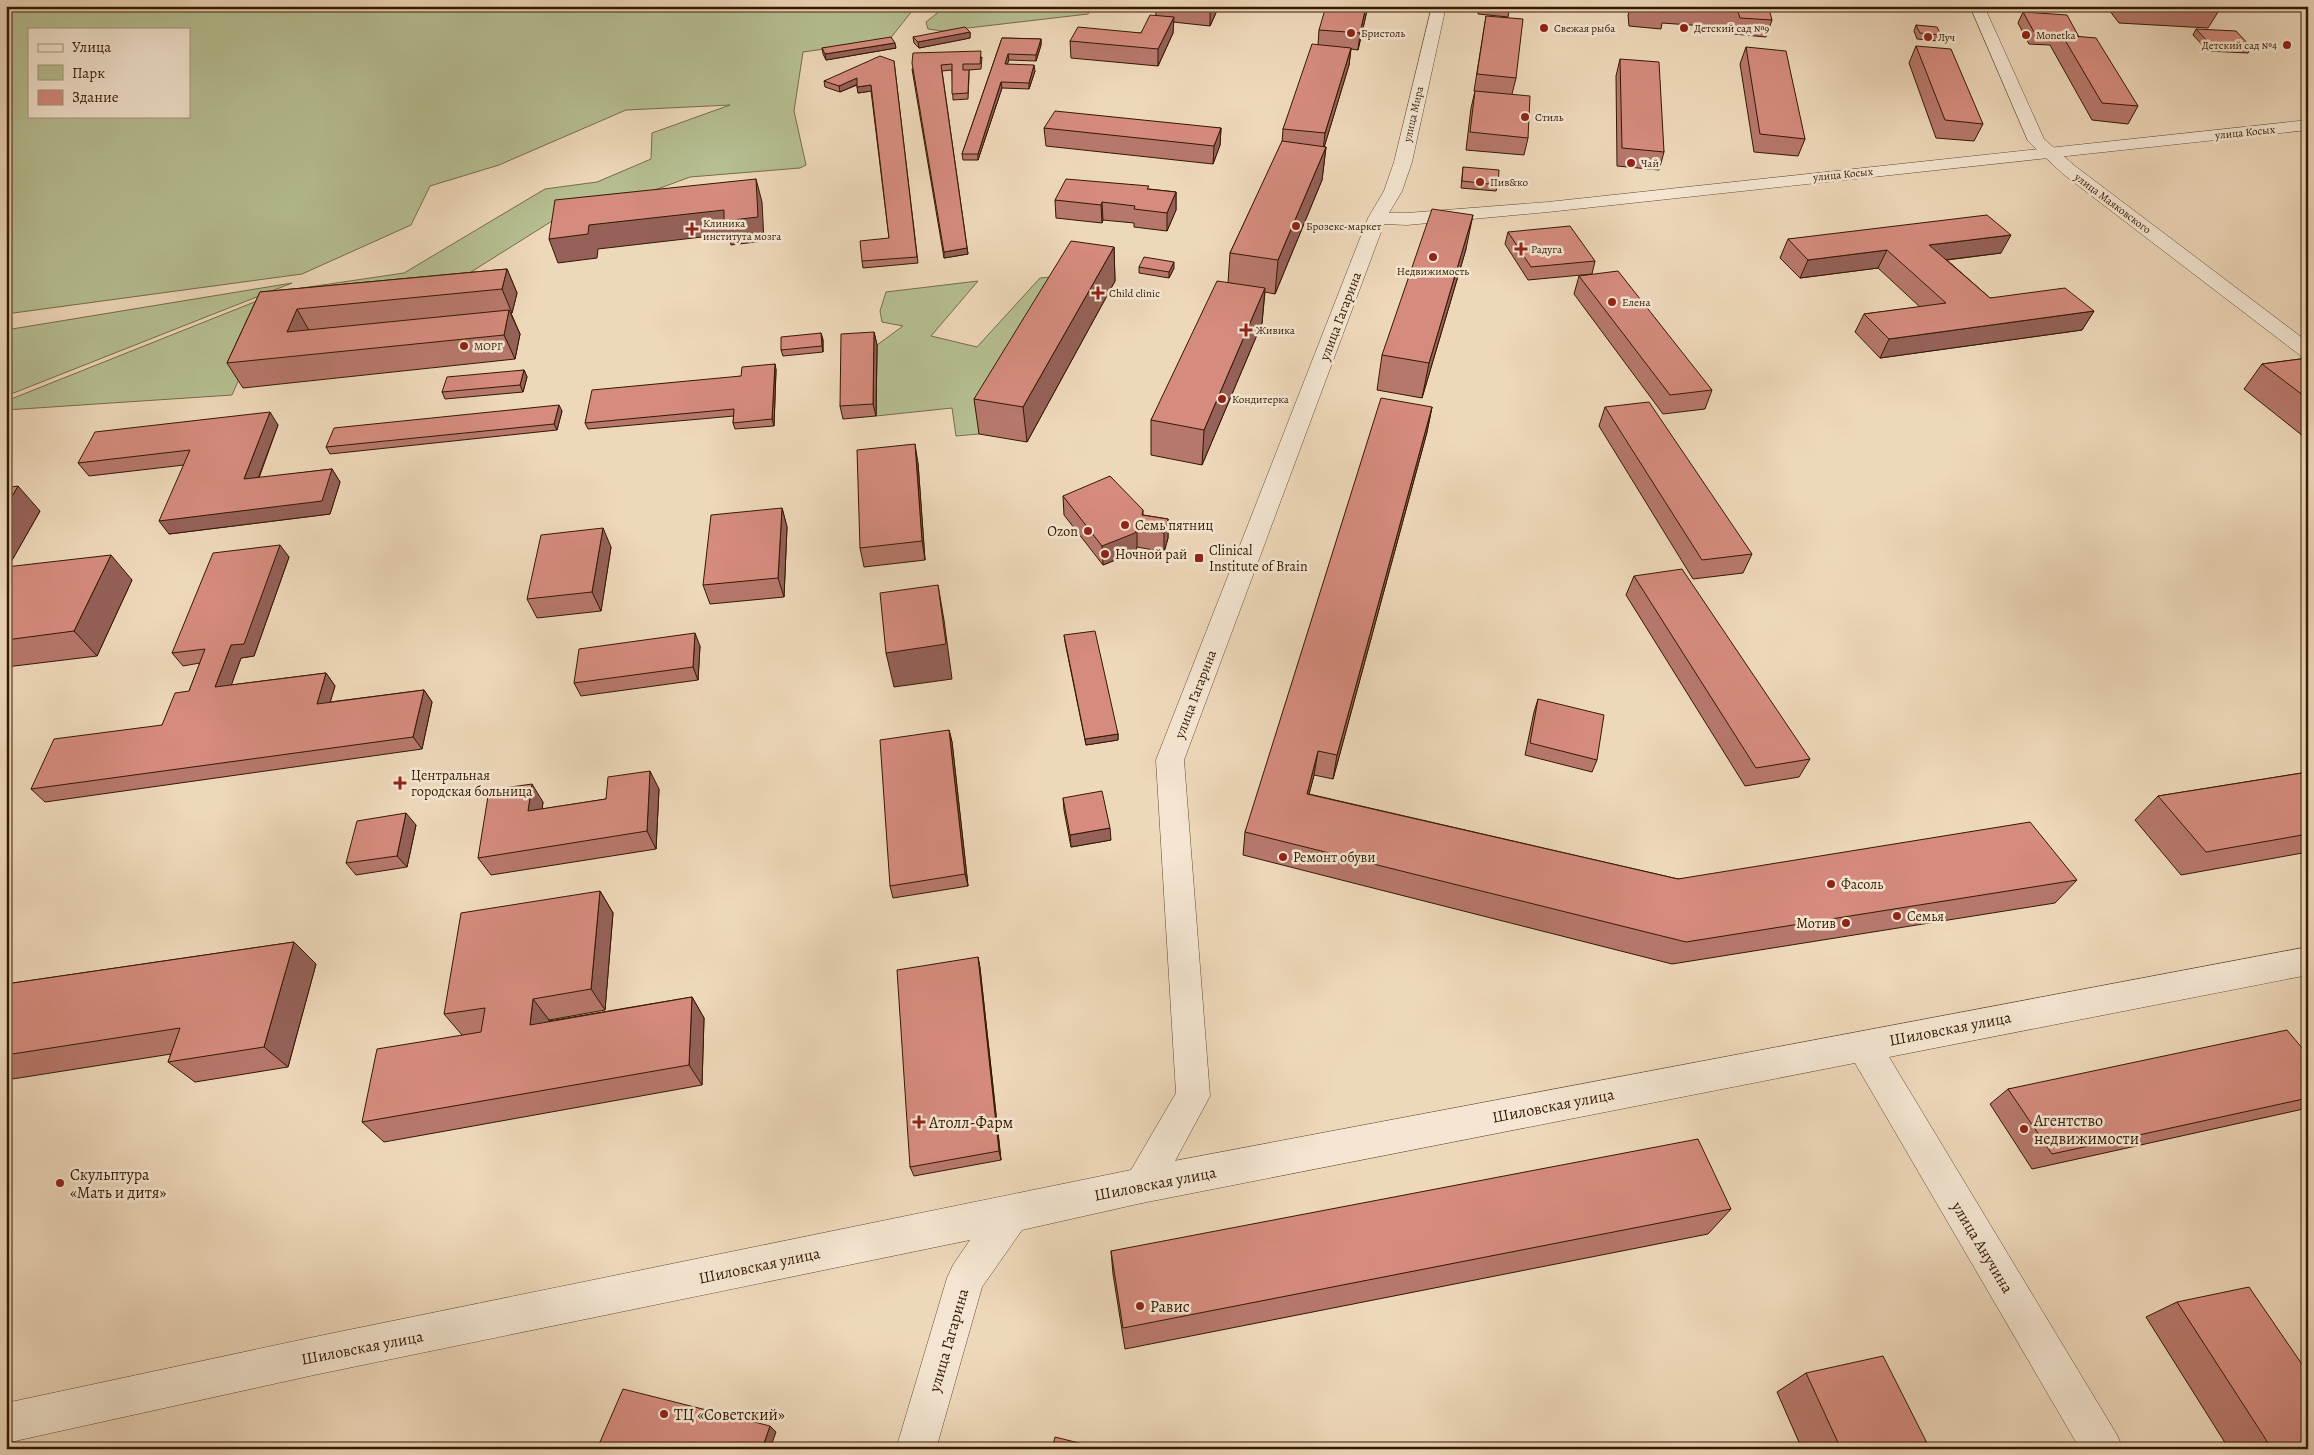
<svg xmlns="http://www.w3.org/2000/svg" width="2314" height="1455" font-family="Alegreya,serif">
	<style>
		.green { fill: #b6bf92; stroke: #766c4a; fill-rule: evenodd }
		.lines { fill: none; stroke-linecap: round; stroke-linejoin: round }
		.minor-casing { stroke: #63482f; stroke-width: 1 }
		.tertiary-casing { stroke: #63482f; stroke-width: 1 }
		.minor { fill: #f4e6d2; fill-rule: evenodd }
		.tertiary { fill: #f4e6d2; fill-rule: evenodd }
		.wall { fill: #b7786c; stroke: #351801 }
		.shaded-wall { fill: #956158; stroke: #351801 }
		.building { fill: #d58b7e; stroke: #351801 }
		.poi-dot { fill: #8f2418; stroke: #f4e6d2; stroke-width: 2 }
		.labels { text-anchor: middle; stroke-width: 5; stroke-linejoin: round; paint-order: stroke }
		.far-poi-label { font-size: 11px; fill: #351801; stroke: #f4e6d2; text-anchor: start }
		.far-street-label { font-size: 11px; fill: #351801; stroke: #f4e6d2 }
		.street-label { font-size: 14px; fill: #351801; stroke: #f4e6d2 }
		.poi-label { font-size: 14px; fill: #351801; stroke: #f4e6d2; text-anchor: start }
		.near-street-label { font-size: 16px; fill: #351801; stroke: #f4e6d2 }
		.near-poi-label { font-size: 16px; fill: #351801; stroke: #f4e6d2; text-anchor: start }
	</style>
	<rect width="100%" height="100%" fill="#eed8ba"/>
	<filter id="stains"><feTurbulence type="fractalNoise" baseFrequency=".004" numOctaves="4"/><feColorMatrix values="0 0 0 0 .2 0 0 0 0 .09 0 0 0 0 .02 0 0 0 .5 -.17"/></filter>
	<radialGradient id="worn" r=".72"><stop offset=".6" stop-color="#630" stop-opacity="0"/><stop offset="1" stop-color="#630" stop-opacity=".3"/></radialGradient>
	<path class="green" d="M6,6H916L889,40L803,52L794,111L806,165L800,168L690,177L609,207L568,211L436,294L302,288L404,273L545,189L597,182L651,159L652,133L730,105L626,110L499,165L430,186L411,225L302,274L6,314ZM29,29H189V116H29Z
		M946,6H1093L1088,14L942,31L928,29L926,22Z
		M1072,275L979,434L956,436L952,408L876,416L877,345L903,326L882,322L880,311L886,292L978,281L931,336L977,347L1040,278Z
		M292,283L6,396V330Z
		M277,293L232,395L6,410V401Z"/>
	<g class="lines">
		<g class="minor-casing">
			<path id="minor" d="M1970,6H1984L2044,139L2075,166L2308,342V358L2301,356L2063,174L2028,141Z
				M2308,947V975L1889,1057L2117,1435L2123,1449H2080L1855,1063L1142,1203L1129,1198L1124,1185L1129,1172L1142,1167Z"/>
		</g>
		<g class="tertiary-casing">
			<path id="tertiary" d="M1432,6H1446L1412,162L1402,191L1389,213H1407L1548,202L2308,120V130L1548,212L1407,225L1384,224L1184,760L1210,1096L1155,1198L1142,1203L1022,1230L982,1287L936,1449H896L947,1278L953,1265L970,1240L314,1375L6,1443V1403L314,1337L1131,1170L1176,1093L1156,760L1368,218L1384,191L1394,162Z"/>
		</g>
		<use href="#minor" class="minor"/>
		<use href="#tertiary" class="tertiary"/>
	</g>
	<path class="wall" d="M1155,6H1219L1210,26L1173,22V33L1158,66L1071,58L1070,41L1141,33L1156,15Z
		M1368,6L1358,50L1351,49L1349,65L1324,147H1326L1322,180L1275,294L1265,292L1262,323L1202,465L1151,455V420L1228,283L1230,253L1282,143L1283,129L1318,45L1319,30Z
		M1479,6H1510L1508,17L1478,14Z
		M1631,6H1737L1772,20L1766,37L1734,34L1733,28L1662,23L1661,29L1629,26L1628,15Z
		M1873,6H1905L1904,9Z
		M2106,6H2212L2218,12L2208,28L2119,23Z
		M2023,12L2079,37L2138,106L2128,124L2092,120L2050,45L2029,44L2018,23Z
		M1486,16L1516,78L1512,94L1528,138L1524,155L1466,150L1471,108L1475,91H1474Z
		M1916,25L1941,35L1938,41L1917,39L1914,31Z
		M2196,29L2251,47L2248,53L2208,51L2193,35Z
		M970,32V38L919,48L914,43L913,37Z
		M1002,38L1041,39V45L1036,61L1009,60L1007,64L1035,71L1029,89L1002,88L978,160H963L962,154Z
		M1916,46L1983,124L1974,141L1936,138L1909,63Z
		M1746,47L1805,139L1798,156L1754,152L1740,64Z
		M822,48H896L826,60L823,54Z
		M982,57L981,69L969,70V76L968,99L953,100L952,70L942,71L968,254L944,258L912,69Z
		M1620,59L1664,152L1659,170L1617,166L1616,76Z
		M894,61L918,263L863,268L862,261L889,238L871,91L858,93L857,85L840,92L825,87L824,81Z
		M1044,128H1221L1220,145L1213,164L1046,146Z
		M1463,167L1498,185L1496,191L1461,188Z
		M1149,189L1176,192V210L1167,231L1134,227V223L1103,220L1102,223L1056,218L1055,200Z
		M1508,232L1595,261L1592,274L1528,280L1505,244Z
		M1788,239L2001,253L1947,260L1990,298L2094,311L2082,330L1880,358L1855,332L1864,314L1920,307L1878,268L1800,278L1780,258Z
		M1114,247L1115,281L1027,442L979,434L974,399Z
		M1466,249L1422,398L1377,390L1382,355Z
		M1139,267L1174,268L1169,278L1139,273Z
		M507,269L517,293L512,313H511L520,334L515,359L243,388L227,363L260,292Z
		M1579,276L1712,390L1705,409L1663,414L1574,294Z
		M874,332L877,345L876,416L843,419L840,406Z
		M821,333L823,340V352L783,356L781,350Z
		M2308,358V440L2244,389L2262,364Z
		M775,364L776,370L774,426L735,429L733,423L734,416L588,429L585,423L741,376Z
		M524,370L527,377L523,392L445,399L442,392Z
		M1432,407L1427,432L1333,779L1314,775L1309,794L1678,879L2077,880L2055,903L1672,964L1243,855L1245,832Z
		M1605,407L1752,554L1743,573L1693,579L1599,426Z
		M562,411L557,430L330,454L326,447Z
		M278,425L259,478L332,469L340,482L330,514L169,534L184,465L89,476L78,463Z
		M918,463L925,560L864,567L860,548Z
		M6,488L40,511L8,567L132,580L97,656L6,667Z
		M1063,496L1143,510V515L1168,519V538L1164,552L1137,547L1135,552L1103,565L1064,515Z
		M782,508L787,527L784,597L710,604L703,585Z
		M611,547L601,611L537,618L527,599Z
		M289,557L254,656L241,658L231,685L326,673L335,686L330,702L424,690L432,702L422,749L45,802L31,789L162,725L189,691L200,663L183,666L172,653Z
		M1634,576L1810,759L1799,777L1745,786L1626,595Z
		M1064,635L1118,734V740L1086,745L1065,642Z
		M700,646L698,680L581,696L574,683Z
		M1538,699L1597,760L1592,772L1525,755L1534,712Z
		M949,730L952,742L968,886L893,898L890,886Z
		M2308,772V852L2181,875L2135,820L2158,796Z
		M659,789L656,849L491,875L478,858L543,802L542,809L606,799Z
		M1063,798L1111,840L1071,847L1064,810Z
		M416,825L407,867L356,875L346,863Z
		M600,891L613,913L605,1010L549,1020V1021L692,997L704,1018L702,1085L384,1142L362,1122L462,1035L444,1014Z
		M294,942L316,964L288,1067L195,1082L168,1062L171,1054L6,1080V984Z
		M978,957L980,968L1001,1160L914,1176L910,1167Z
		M2308,1055V1108L2032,1169L1990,1104L2008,1089Z
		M1731,1209L1708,1234L1125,1349L1113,1274L1111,1251Z
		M2177,1302L2308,1449H2229L2146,1317Z
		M1806,1373L1930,1449H1802L1777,1392Z"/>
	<path class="shaded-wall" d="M1210,6H1219L1210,26Z
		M1366,6H1368L1358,50L1360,33Z
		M1174,17L1173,33L1158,66V49Z
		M970,32V38L919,48L918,42Z
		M1041,39V45L1036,61V55Z
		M895,43L896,48L826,60L825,54Z
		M1351,48L1349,65L1323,151L1325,133Z
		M1008,54L1009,60L1005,70V64Z
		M1034,65L1035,71L1029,89V83Z
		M857,78L858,84L840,92L839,86Z
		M1001,82L1002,88L978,160V154Z
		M871,85L872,91L858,93L857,87Z
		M1221,128L1220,145L1213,164L1214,146Z
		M1326,147L1322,180L1275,294L1278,260Z
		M756,179L762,202L764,241L731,245L728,234L598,249L597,258L558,263L549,239L589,225Z
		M1176,192V210L1167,231V213Z
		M1102,202L1103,220L1102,223L1101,205Z
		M1473,215L1466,249L1422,398L1429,363Z
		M2011,235L2001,253L1920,263L1929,245Z
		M1114,247L1115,281L1027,442L1023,407Z
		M967,248L968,254L944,258V252Z
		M1887,250L1878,268L1800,278L1808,260Z
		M1174,262V268L1169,278V272Z
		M507,269L517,293L512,313L502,289Z
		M1265,288L1262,323L1202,465L1204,430Z
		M297,309L311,334L287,332Z
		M509,310L520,334L515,359L504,335Z
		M2094,311L2082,330L1880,358L1889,339Z
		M874,332L877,345L876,416L873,404Z
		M821,333L823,340V352L822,346Z
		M775,364L776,370L774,426L772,419Z
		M524,370L527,377L523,392L520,385Z
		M559,405L562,411L557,430L554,424Z
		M1432,407L1427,432L1333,779L1337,755Z
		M270,412L278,425L253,492L244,479Z
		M915,444L918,463L925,560L922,541Z
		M332,469L340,482L330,514L169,534L159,521Z
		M18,486L40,511L6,571V507Z
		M782,508L787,527L784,597L778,578Z
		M1168,519V538L1164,552V533Z
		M603,528L611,547L601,611L592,592Z
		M1137,528V547L1135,552L1103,565L1102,546Z
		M280,545L289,557L254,656L241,658L226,700L215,687L231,645Z
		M111,555L132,580L97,656L74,631Z
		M938,585L944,620L952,679L894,687L886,653Z
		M695,633L700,646L698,680L693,667Z
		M326,673L335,686L326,716L317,704Z
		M424,690L432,702L422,749L413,737Z
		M949,730L952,742L968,886L965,874Z
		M1118,734V740L1086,745L1085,739Z
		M1318,751L1314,775L1303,817L1307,794Z
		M650,771L659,789L656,849L647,831Z
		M532,784L543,802L540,829L528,811Z
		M406,813L416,825L407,867L397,856Z
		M1110,828L1111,840L1071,847L1070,835Z
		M600,891L613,913L605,1010L591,989Z
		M294,942L316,964L288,1067L264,1047Z
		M978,957L980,968L1001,1160L999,1151Z
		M692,997L704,1018L702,1085L689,1065Z
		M533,999L549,1020L546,1045L530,1025Z
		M770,1426L776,1432L770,1449H762Z"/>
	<path class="building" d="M1326,6H1366L1360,33L1319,30Z
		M1633,6H1737L1769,9L1772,20L1740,18L1738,12L1664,6L1665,12L1634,10Z
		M2128,6H2212L2218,12L2128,7Z
		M2023,12L2067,15L2079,37L2062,35L2060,41L2056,34L2034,32Z
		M1150,15L1174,17L1158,49L1070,41L1078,27L1141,33Z
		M1486,16L1523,19L1516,78L1477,74Z
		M1916,25L1937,27L1941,35L1920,33Z
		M965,27L970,32L918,42L913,37Z
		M2196,29L2236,31L2251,47L2211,45Z
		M2062,35L2096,38L2138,106L2102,103Z
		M891,37L895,43L825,54L822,48Z
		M1002,38L1041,39L1036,55L1008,54L1005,64L1034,65L1029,83L1001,82L978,154H962Z
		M1312,44L1351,48L1325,133L1283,129Z
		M1916,46L1951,49L1983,124L1945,120Z
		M1746,47L1786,51L1805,139L1760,134Z
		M981,51L980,64H963V70H969L968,93L952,94V64L941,65L967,248L944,252L912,63L913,53Z
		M880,56L894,61L917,257L862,261L860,241L889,238L871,85L857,87V78L839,86L824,81Z
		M1620,59L1659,62L1664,152L1622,148Z
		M1475,91L1530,96L1528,138L1470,132Z
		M1055,111L1221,128L1214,146L1044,128Z
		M1282,141L1326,147L1278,260L1230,253Z
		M1463,167L1499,170L1498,185L1462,181Z
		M756,179L758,217L724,221V210L589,225L588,234L549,239L555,200Z
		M1066,179L1149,186L1147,189L1176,192L1167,213L1134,209L1135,206L1102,202L1101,205L1055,200Z
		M1432,209L1473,215L1429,363L1382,355Z
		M1987,215L2011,235L1929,245L1990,298L2065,288L2094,311L1889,339L1864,314L1946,303L1887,250L1808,260L1788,239Z
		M1570,226L1595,261L1531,267L1508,232Z
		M1071,241L1114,247L1023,407L974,399Z
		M1144,257L1174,262L1169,272L1139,267Z
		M507,269L502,289L297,309L287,332L509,310L504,335L227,363L260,292Z
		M1618,271L1712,390L1670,395L1579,276Z
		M1217,281L1265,288L1204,430L1151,420Z
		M874,332L873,404L840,406L841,334Z
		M821,333L822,346L781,350V337Z
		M2308,358V399L2262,364Z
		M775,364L772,419L733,423L734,409L585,423L592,390L741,376L742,367Z
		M524,370L520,385L442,392L447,377Z
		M1381,398L1432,407L1337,755L1318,751L1307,794L1678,879L2030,822L2077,880L1686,942L1245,832Z
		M1649,402L1752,554L1702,560L1605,407Z
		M559,405L554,424L326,447L334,428Z
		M270,412L244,479L332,469L322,501L159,521L190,450L78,463L95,432Z
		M915,444L922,541L860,548L857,450Z
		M1110,476L1143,510L1142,515L1168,519L1164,533L1137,528L1135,533L1102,546L1063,496Z
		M18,486L6,507V488Z
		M782,508L778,578L703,585L711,515Z
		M603,528L592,592L527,599L541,535Z
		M280,545L244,644L231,645L215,687L326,673L317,704L424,690L413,737L31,789L54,739L162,725L175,693L189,691L205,649L172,653L213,553Z
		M111,555L74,631L6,640V567Z
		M1682,569L1810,759L1756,768L1634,576Z
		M938,585L946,644L886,653L880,593Z
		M1095,631L1118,734L1085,739L1064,635Z
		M695,633L693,667L574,683L579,649Z
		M1538,699L1604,715L1597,760L1530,743Z
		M949,730L965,874L890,886L880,740Z
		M650,771L647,831L478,858L489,790L532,784L528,811L606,799L608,777Z
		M2308,772V834L2206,852L2158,796Z
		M1102,791L1110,828L1070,835L1063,798Z
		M406,813L397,856L346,863L357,821Z
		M600,891L591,989L533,999L530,1025L692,997L689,1065L362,1122L377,1049L481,1032L485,1008L444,1014L461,913Z
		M294,942L264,1047L168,1062L180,1028L6,1055V984Z
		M978,957L999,1151L910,1167L897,970Z
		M2287,1030L2308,1055V1098L2052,1154L2008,1089Z
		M1698,1139L1731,1209L1123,1328L1111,1251Z
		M2249,1287L2308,1373V1449H2272L2177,1302Z
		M1883,1356L1930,1449H1841L1806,1373Z
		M623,1389L770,1426L762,1449H597Z
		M1055,1437L1103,1449H1052Z"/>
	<g class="poi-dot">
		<circle cx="1544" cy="28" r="5"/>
		<circle cx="1684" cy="28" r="5"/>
		<circle cx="1351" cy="33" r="5"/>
		<circle cx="2026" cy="35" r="5"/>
		<circle cx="1928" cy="37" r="5"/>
		<circle cx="2287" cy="45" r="5"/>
		<circle cx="1525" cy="117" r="5"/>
		<circle cx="1631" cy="163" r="5"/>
		<circle cx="1480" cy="182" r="5"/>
		<circle cx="1296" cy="226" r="5"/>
		<path d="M689.5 221.5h5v5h5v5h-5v5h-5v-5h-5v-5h5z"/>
		<path d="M1518.5 241.5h5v5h5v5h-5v5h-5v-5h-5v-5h5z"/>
		<circle cx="1433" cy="257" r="5"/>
		<path d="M1095.5 285.5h5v5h5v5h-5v5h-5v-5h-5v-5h5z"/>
		<circle cx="1612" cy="302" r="5"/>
		<path d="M1243.5 322.5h5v5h5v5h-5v5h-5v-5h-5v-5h5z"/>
		<circle cx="464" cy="346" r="5"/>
		<circle cx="1222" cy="399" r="5"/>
		<circle cx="1125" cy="525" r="5"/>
		<circle cx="1088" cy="531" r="5"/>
		<circle cx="1105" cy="554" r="5"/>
		<rect x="1194" y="553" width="10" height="10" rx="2.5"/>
		<path d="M397.5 775.5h5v5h5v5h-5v5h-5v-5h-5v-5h5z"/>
		<circle cx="1283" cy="857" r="5"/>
		<circle cx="1831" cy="884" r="5"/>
		<circle cx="1897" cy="916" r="5"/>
		<circle cx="1846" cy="923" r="5"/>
		<path d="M916.5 1114.5h5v5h5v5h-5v5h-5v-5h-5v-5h5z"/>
		<circle cx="2024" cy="1129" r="5"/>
		<circle cx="60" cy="1183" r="5"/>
		<circle cx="1140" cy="1306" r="5"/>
		<circle cx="664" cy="1414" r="5"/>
	</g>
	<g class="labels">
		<g class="far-poi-label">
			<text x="1554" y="32">Свежая рыба</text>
			<text x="1694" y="32">Детский сад №9</text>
			<text x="1361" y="37">Бристоль</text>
			<text x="2036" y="39">Monetka</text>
			<text x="1938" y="41">Луч</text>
			<text x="2277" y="49" text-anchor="end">Детский сад №4</text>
			<text x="1535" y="121">Стиль</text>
			<text x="1641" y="167">Чай</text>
			<text x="1490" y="186">Пив&amp;ко</text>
			<text x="703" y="227">Клиника<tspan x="703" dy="13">института мозга</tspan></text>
			<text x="1306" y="230">Брозекс-маркет</text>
			<text x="1531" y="253">Радуга</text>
			<text x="1433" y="275" text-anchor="middle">Недвижимость</text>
			<text x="1109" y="297">Child clinic</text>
			<text x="1622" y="306">Елена</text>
			<text x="1256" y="334">Живика</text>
			<text x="474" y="350">МОРГ</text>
			<text x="1232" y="403">Кондитерка</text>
		</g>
		<g class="far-street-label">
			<text transform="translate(1413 114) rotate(-77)" y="4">улица Мира</text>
			<text transform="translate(2245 132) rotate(-6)" y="4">улица Косых</text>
			<text transform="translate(1843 174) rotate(-6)" y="4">улица Косых</text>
			<text transform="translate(2113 203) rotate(37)" y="4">улица Маяковского</text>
		</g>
		<g class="street-label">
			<text transform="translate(1340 316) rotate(-69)" y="5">улица Гагарина</text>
			<text transform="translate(1195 694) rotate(-69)" y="5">улица Гагарина</text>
		</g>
		<g class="poi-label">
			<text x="1135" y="530">Семь пятниц</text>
			<text x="1078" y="536" text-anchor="end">Ozon</text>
			<text x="1209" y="555">Clinical<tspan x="1209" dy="16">Institute of Brain</tspan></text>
			<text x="1115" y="559">Ночной рай</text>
			<text x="411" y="780">Центральная<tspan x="411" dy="16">городская больница</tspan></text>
			<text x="1293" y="862">Ремонт обуви</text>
			<text x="1841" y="889">Фасоль</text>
			<text x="1907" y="921">Семья</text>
			<text x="1836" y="928" text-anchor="end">Мотив</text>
		</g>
		<g class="near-street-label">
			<text transform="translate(1950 1028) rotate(-11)" y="6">Шиловская улица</text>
			<text transform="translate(1553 1105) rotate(-11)" y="6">Шиловская улица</text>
			<text transform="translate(1155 1183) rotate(-11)" y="6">Шиловская улица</text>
			<text transform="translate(1983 1247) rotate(59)" y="6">улица Анучина</text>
			<text transform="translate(759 1265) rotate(-12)" y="6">Шиловская улица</text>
			<text transform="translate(948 1340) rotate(-74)" y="6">улица Гагарина</text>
			<text transform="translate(362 1347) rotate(-11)" y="6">Шиловская улица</text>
		</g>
		<g class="near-poi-label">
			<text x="2034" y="1126">Агентство<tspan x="2034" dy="18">недвижимости</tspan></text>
			<text x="929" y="1128">Атолл-Фарм</text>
			<text x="70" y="1180">Скульптура<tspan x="70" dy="18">«Мать и дитя»</tspan></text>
			<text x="1150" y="1312">Равис</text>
			<text x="674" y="1420">ТЦ «Советский»</text>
		</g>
	</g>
	<rect width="2314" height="1455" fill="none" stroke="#eed8ba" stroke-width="25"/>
	<rect x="8" y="8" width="2299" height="1440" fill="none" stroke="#351801" stroke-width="2.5"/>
	<rect x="12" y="12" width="2289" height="1430" fill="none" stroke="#351801"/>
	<rect x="28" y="28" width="162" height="90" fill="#f4e6d2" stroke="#a8947e"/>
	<rect x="38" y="44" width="25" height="8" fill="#f4e6d2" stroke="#a8947e"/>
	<text x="72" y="52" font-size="15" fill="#351801">Улица</text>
	<rect x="38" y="65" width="25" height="15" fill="#b6bf92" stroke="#a8947e"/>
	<text x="72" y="78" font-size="15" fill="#351801">Парк</text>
	<rect x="38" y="90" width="25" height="15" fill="#d58b7e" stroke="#a8947e"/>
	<text x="72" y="102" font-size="15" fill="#351801">Здание</text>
	<rect width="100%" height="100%" filter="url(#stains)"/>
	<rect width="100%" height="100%" fill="url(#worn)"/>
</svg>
